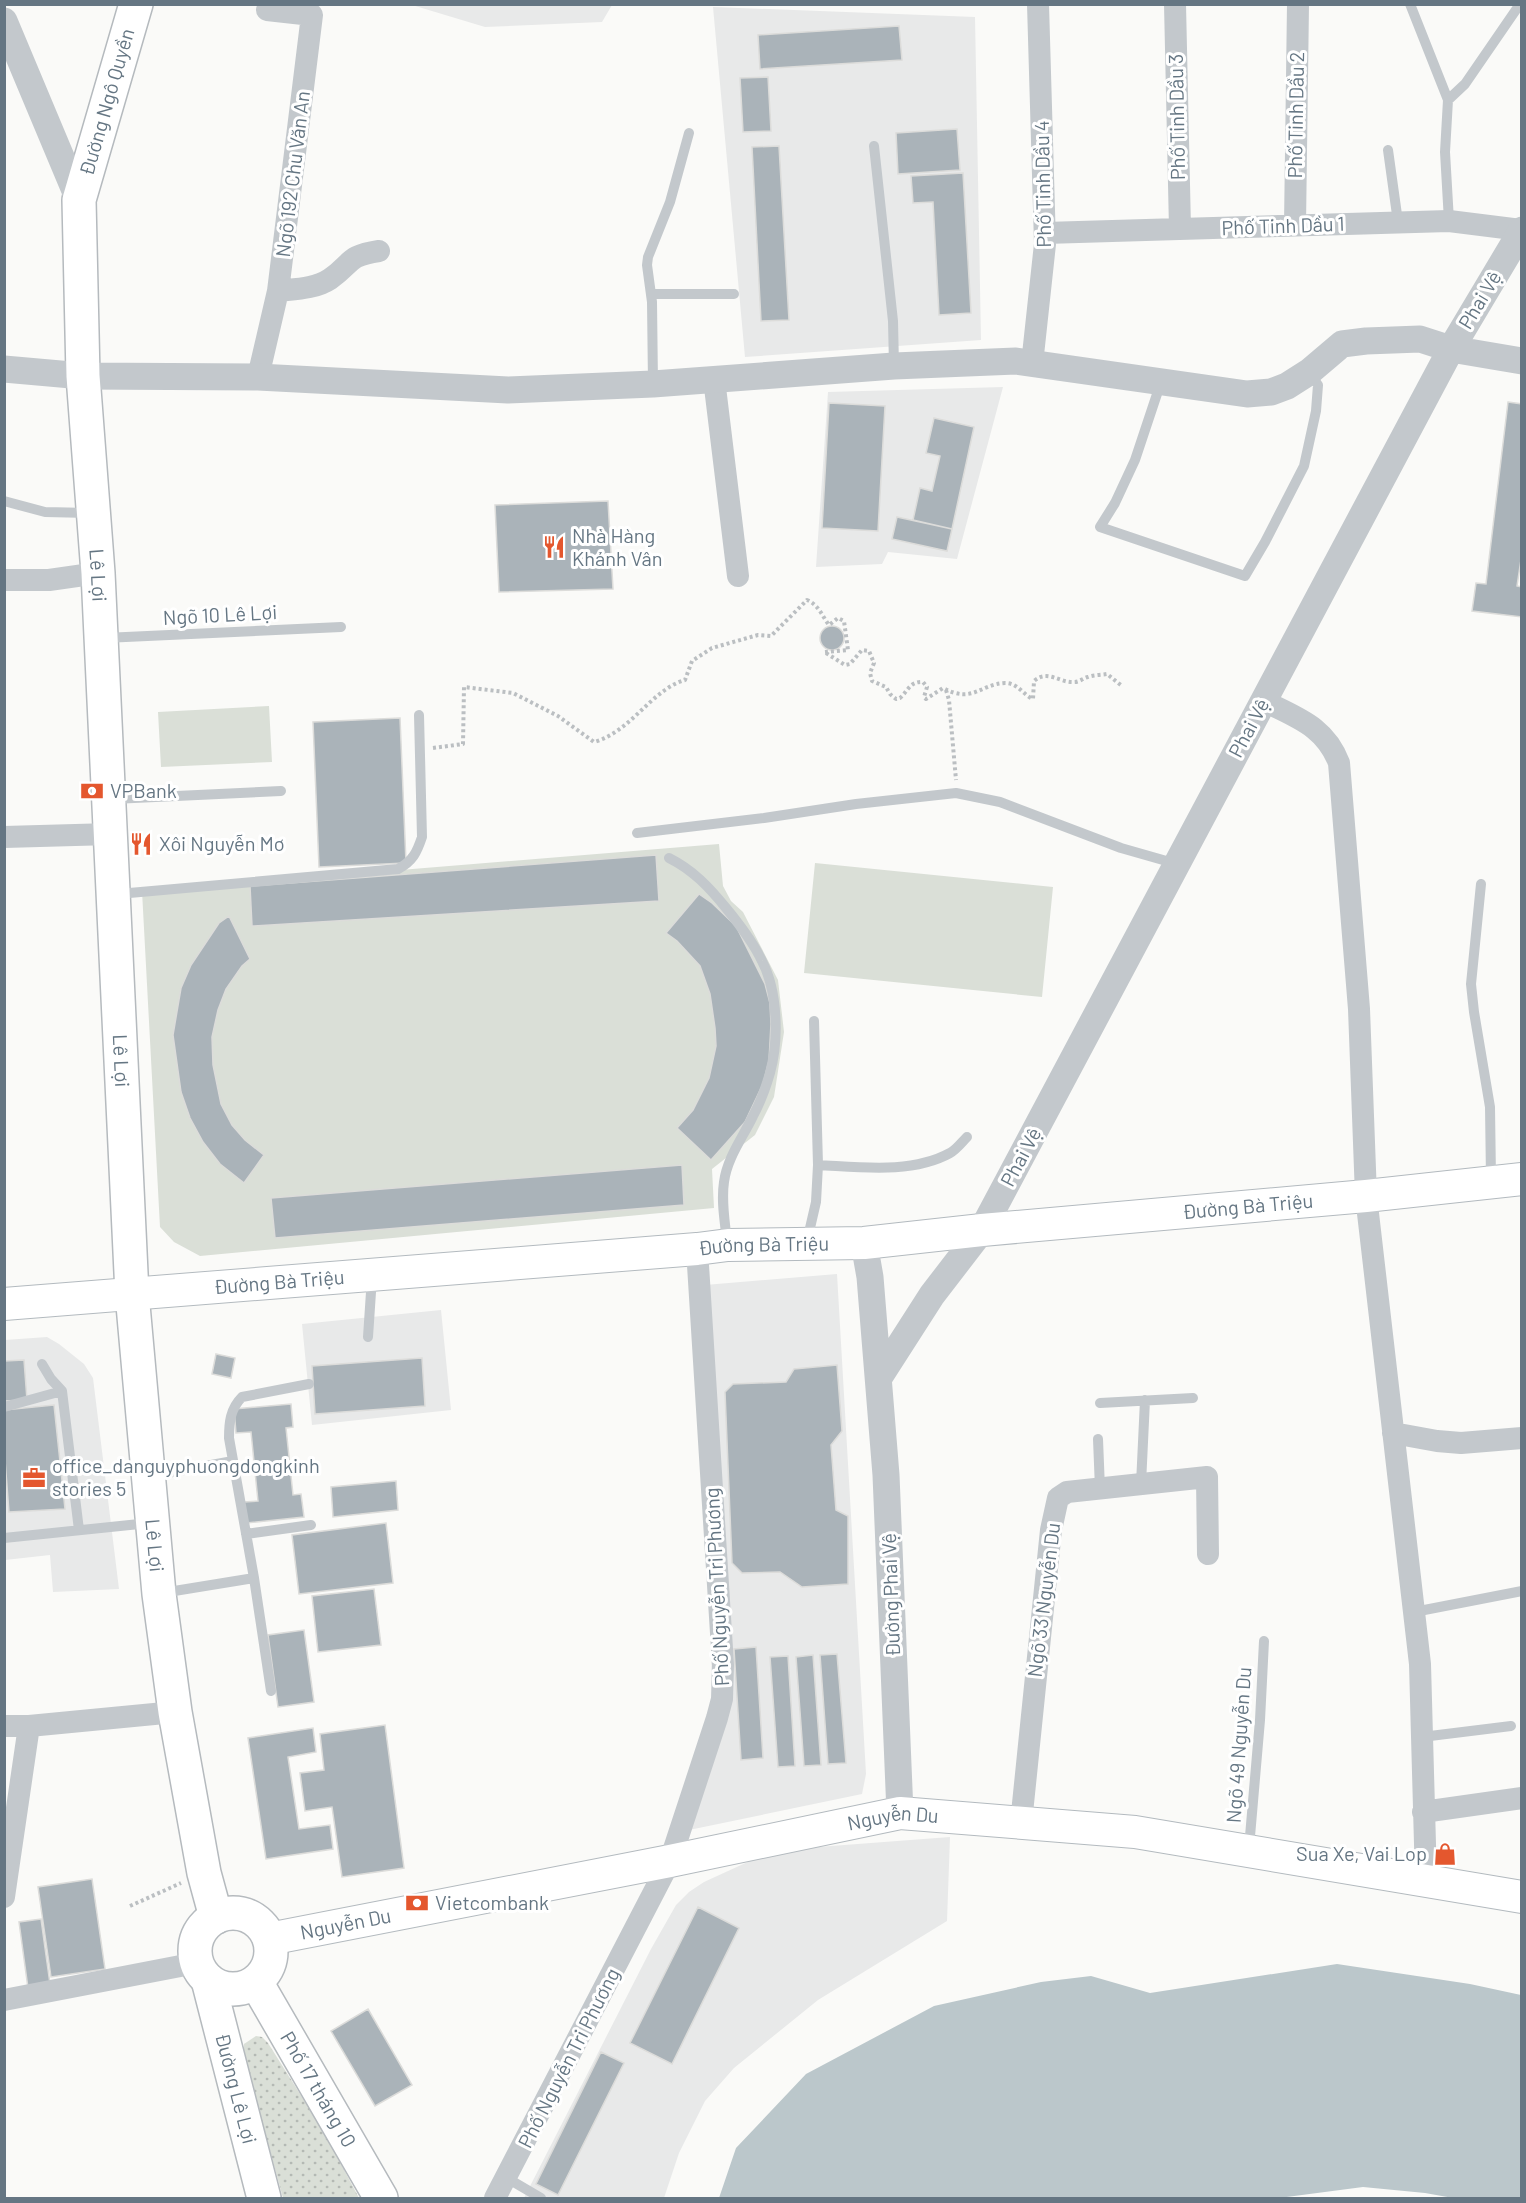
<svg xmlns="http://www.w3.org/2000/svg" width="1526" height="2203" font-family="Barlow,sans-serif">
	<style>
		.built { fill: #e8e9e9 }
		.green { fill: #dadfd7 }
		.park { fill: url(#park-dots) }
		.water { fill: #bbc7cb }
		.building { fill: #aab3b9; stroke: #dcdcda; stroke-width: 1.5 }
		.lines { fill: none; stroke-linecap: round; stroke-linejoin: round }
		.secondary-casing { stroke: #b3babf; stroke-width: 34 }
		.primary-casing { stroke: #b5babe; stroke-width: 36 }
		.path { stroke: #bbbfc2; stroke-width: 4; stroke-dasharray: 3 3; stroke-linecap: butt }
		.service { stroke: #c3c8cc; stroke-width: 10 }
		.minor { stroke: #c3c8cc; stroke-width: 22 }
		.tertiary { stroke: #c3c8cc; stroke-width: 27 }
		.secondary { stroke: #fff; stroke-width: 32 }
		.primary { stroke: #fff; stroke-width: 33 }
		.labels { text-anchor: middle; stroke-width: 6; stroke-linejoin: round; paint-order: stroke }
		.street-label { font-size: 20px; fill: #657683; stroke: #fff }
		.poi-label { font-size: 20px; fill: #657683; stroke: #fff; text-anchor: start }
	</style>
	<defs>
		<pattern id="park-dots" width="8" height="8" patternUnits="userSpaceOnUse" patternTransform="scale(1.5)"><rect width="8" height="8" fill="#dadfd7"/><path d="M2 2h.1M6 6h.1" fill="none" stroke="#b4b9b4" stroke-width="1.8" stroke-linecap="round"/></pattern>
	</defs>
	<rect width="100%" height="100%" fill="#fafaf8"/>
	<path class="built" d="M412,5L612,4V5L602,22L485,27Z
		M713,7L975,17L981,340L745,357Z
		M1003,387L957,559L888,552L882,564L816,567L828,392Z
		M837,1274L866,1774L862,1794L689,1830L713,1749L705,1285Z
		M441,1310L451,1410L312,1425L302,1324Z
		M47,1337L59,1344L84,1364L93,1378L119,1589L53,1592L50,1555L5,1560V1340Z
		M950,1837L947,1921L818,2000L734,2068L705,2101L679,2153L664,2198H524L651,1949L676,1905L689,1892L704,1882L752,1860L818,1847Z"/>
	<path class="green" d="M269,706L272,762L161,767L158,712Z
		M719,844L723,886L731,901L743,912L778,980L784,1032L774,1097L755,1135L712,1169L714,1208L200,1256L174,1242L160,1227L142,891Z
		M815,863L1053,887L1042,997L804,973Z"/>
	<path class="park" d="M256,2036L262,2037L268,2043L324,2132L359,2198H283L244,2056V2044Z"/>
	<path class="water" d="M1337,1964L1470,1984L1521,1995V2198H1453L1425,2193L1363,2187L1279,2198H1197L1196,2197L1191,2198H719L736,2148L806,2074L934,2006L1041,1982L1091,1976L1150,1993Z"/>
	<path class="building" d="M899,26L902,60L760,69L758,35Z
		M768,77L771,131L743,132L740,78Z
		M957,129L960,170L898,174L896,133Z
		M779,146L789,320L761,321L752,147Z
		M963,173L971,313L939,315L933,202L913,203L911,176Z
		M1508,402L1522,404V553L1517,586L1522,587V617L1472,611L1476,583L1486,584Z
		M829,403L885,406L878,531L822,528Z
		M934,418L974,427L952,529L913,520L920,488L932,491L940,456L926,453Z
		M608,501L613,589L499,592L495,505Z
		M897,517L952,529L947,551L892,539Z
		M820 638a12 12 0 1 1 24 0a12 12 0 1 1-24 0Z
		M400,718L406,863L319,867L313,722Z
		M656,855L659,901L252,926L250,886Z
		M699,894L712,903L736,926L765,984L770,1003L771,1024L769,1061L763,1084L745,1122L711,1160L677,1128L693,1110L709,1078L716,1046L715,1028L710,994L700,966L677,941L666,933Z
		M229,916L250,959L242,966L226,989L218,1010L212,1037L213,1065L221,1104L232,1125L245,1140L264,1155L244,1183L220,1164L203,1142L190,1118L181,1092L173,1035L181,988L191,965L219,923Z
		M682,1165L684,1205L275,1238L271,1198Z
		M216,1354L235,1358L231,1378L212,1374Z
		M422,1358L425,1406L315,1414L312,1366Z
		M24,1360L27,1400L4,1401V1361Z
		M837,1365L842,1431L831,1445L836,1510L848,1516V1584L802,1587L780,1572L742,1573L732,1563L725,1392L733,1384L786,1382L794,1369Z
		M291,1404L293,1427L286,1428L293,1495L301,1494L304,1517L246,1523L244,1502L258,1501L251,1432L236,1433L234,1409Z
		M54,1405L65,1509L9,1512L4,1447V1410Z
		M396,1481L398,1510L333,1517L331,1487Z
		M386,1523L393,1583L299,1594L292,1535Z
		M374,1589L381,1645L318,1652L312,1596Z
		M304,1630L314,1702L278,1707L268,1635Z
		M756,1647L763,1758L741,1760L734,1649Z
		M837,1654L846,1763L828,1764L820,1655Z
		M813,1655L821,1765L804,1766L796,1657Z
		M788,1656L795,1766L778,1767L770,1657Z
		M385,1725L404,1868L342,1877L332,1807L305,1811L300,1773L324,1770L320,1734Z
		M313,1728L316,1752L288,1757L299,1829L330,1825L333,1849L266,1859L248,1738Z
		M92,1879L105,1969L51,1977L38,1887Z
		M698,1907L739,1928L672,2064L630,2043Z
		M41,1919L50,1984L28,1988L19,1922Z
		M368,2009L412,2085L375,2106L331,2031Z
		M601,2052L624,2063L558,2195L536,2184Z"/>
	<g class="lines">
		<g class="secondary-casing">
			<g id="secondary">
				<path id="s1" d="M4,1304L697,1249L728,1245L864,1243L982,1230L1366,1196L1522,1179"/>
				<path id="s2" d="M269,1939L670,1861L900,1813L1135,1832L1522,1897"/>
			</g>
		</g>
		<g class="primary-casing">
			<g id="primary">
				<path id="s3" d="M136,4L79,200L83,376L98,573L132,1294L159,1594L175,1712L204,1873L216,1917"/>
				<circle cx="233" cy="1951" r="38"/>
				<path id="s4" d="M208,1980L264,2198"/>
				<path id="s5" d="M256,1982L381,2198"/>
			</g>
		</g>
		<path class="path" d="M826,653L845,665L850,664L862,650L869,651L874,663L870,673L872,681L886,687L890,694L896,699L900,698C908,691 910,681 923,682L927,687L924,697L926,699L943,688C973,704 980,684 1005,683C1018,683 1023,695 1033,699L1034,681C1048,669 1059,683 1074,682C1080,682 1083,678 1088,677C1093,675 1101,675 1107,674L1122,686
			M946,690L949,700L956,780
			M433,748L463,744L464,687L513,693L558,716L594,742C631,732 652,689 685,680L692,661L712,648L758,635L771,636L807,600C819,605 822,616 829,625L838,618L844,621L848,650L825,652
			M130,1906L181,1883"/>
		<path class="service" d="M1410,4L1448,100L1445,152L1449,221
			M1448,100L1465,84L1520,4
			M874,146L893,321L894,366
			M1388,150L1398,222
			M651,294H734
			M1161,382L1135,460L1115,503L1100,527L1245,576L1265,542L1304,466L1316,411L1318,385L1309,372
			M653,384L652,302L647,265L648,257L670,202L689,133
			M4,501L45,512L90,513
			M104,638L341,627
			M113,799L281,791
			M637,833L764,818L856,804L956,793L1000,802L1121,848L1177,864
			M669,858C693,870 709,887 726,908C740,925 753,942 762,961C778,992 779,1040 770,1073C766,1087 760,1103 753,1116C743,1137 727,1158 724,1182C721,1202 725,1222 727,1242
			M1481,884L1471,984L1474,1012L1490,1107L1491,1179
			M118,894L398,869C413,861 417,852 422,837L419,715
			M818,1165C860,1167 912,1174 950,1153C956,1150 962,1142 967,1137
			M807,1241L816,1202L818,1165L814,1021
			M368,1337L372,1277
			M42,1364L51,1379L62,1391L79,1530
			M1100,1403L1193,1398
			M4,1407L62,1391
			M1098,1439L1100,1489
			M151,1476L233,1461
			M1141,1484L1145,1400
			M246,1534L311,1525
			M4,1538L149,1523
			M162,1593L254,1578
			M1414,1612L1522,1591
			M271,1691L254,1578L229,1438C229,1423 230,1409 242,1397L309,1384
			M1422,1737L1511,1726
			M1249,1848L1260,1720L1264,1641
			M507,2178L541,2198"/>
		<path class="minor" d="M1175,4L1180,229
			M1295,225L1298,4
			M1045,233L1449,221L1521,230
			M278,291C295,289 315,289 330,279C353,263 346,256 379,251
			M1032,364L1045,244L1038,4
			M258,377L278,291L312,15L267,10
			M714,379L738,576
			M4,580H49L98,573
			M1264,701C1297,718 1325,726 1339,763L1359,1009L1366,1196L1420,1664L1426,1880
			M4,837L111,834
			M1393,1433L1437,1441L1461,1443L1522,1438
			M4,1726H29L175,1712
			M1423,1812L1522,1798
			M1021,1823L1051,1530L1058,1498L1067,1492L1207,1477L1208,1554
			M4,1897L29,1726
			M4,2000L196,1963
			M495,2198L670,1861L717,1718L722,1699L723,1665L697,1249"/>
		<path class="tertiary" d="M4,21L79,200
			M4,369L83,376L258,377L508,390L653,384L894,366L1016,361L1247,394L1271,392L1287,386L1309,372L1342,344L1366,341L1420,339L1451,349L1522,361
			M864,1243L870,1277L886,1475L900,1813
			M880,1376L932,1295L982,1230L1451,349L1522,230"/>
		<use href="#secondary" class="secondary"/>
		<use href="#primary" class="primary"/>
	</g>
	<defs>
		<g id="restaurant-bare" transform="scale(1.8)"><path d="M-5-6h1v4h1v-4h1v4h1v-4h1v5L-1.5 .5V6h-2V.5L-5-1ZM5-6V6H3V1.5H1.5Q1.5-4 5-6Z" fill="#e4572e" stroke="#fff" stroke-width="2.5" paint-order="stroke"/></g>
		<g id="bank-bare" transform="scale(1.8)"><path d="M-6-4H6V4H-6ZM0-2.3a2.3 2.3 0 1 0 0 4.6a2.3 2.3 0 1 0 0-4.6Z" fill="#e4572e" stroke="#fff" stroke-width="2.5" paint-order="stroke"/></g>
		<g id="office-bare" transform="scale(1.8)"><path d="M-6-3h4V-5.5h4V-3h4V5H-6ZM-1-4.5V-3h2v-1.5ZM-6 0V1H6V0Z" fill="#e4572e" stroke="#fff" stroke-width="2.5" paint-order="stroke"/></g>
		<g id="shop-bare" transform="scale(1.8)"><path d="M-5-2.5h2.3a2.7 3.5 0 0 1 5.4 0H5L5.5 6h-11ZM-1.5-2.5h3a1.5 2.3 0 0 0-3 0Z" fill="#e4572e" stroke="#fff" stroke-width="2.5" paint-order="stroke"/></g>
	</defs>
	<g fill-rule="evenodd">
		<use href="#restaurant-bare" x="554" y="547"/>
		<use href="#bank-bare" x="92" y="791"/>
		<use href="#restaurant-bare" x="141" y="844"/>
		<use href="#office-bare" x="34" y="1478"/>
		<use href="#shop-bare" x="1445" y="1854"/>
		<use href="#bank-bare" x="417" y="1903"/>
	</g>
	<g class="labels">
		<g class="street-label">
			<text transform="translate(107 102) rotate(-74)" y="7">Đường Ngô Quyền</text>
			<text transform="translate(1296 115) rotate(-89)" y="7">Phố Tinh Dầu 2</text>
			<text transform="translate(1177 117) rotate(-91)" y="7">Phố Tinh Dầu 3</text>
			<text transform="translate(293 174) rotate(-83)" y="7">Ngõ 192 Chu Văn An</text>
			<text transform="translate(1043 184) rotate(-91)" y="7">Phố Tinh Dầu 4</text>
			<text transform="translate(1283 226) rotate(-2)" y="7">Phố Tinh Dầu 1</text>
			<text transform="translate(1480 300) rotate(-59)" y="7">Phai Vệ</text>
			<text dy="7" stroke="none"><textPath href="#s3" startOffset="580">Lê Lợi</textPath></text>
			<text transform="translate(220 615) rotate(-3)" y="7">Ngõ 10 Lê Lợi</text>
			<text transform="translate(1249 728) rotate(-62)" y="7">Phai Vệ</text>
			<text dy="7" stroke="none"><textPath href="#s3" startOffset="1066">Lê Lợi</textPath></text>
			<text transform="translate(1021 1157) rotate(-62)" y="7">Phai Vệ</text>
			<text dy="7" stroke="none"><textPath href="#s1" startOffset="1248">Đường Bà Triệu</textPath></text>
			<text dy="7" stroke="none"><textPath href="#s1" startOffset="762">Đường Bà Triệu</textPath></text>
			<text dy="7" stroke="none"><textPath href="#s1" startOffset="276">Đường Bà Triệu</textPath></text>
			<text dy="7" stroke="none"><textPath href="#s3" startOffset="1552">Lê Lợi</textPath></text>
			<text transform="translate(717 1587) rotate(-93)" y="7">Phố Nguyễn Tri Phương</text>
			<text transform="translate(891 1595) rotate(-92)" y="7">Đường Phai Vệ</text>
			<text transform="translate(1044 1600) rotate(-83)" y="7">Ngõ 33 Nguyễn Du</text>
			<text transform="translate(1239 1745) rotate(-86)" y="7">Ngõ 49 Nguyễn Du</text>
			<text dy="7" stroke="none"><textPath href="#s2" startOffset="636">Nguyễn Du</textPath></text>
			<text dy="7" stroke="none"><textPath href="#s2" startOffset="78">Nguyễn Du</textPath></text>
			<text transform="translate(569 2058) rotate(-63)" y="7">Phố Nguyễn Tri Phương</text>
			<text dy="7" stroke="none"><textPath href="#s4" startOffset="112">Đường Lê Lợi</textPath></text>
			<text dy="7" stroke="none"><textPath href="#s5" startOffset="124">Phố 17 tháng 10</textPath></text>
		</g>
		<g class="poi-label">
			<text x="572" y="543">Nhà Hàng<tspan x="572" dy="23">Khánh Vân</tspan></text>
			<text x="110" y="798">VPBank</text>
			<text x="159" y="851">Xôi Nguyễn Mơ</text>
			<text x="52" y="1473">office_danguyphuongdongkinh<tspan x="52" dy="23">stories 5</tspan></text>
			<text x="1427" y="1861" text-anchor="end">Sua Xe, Vai Lop</text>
			<text x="435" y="1910">Vietcombank</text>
		</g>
	</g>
	<rect width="1526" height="2203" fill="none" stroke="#657683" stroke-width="12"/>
</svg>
